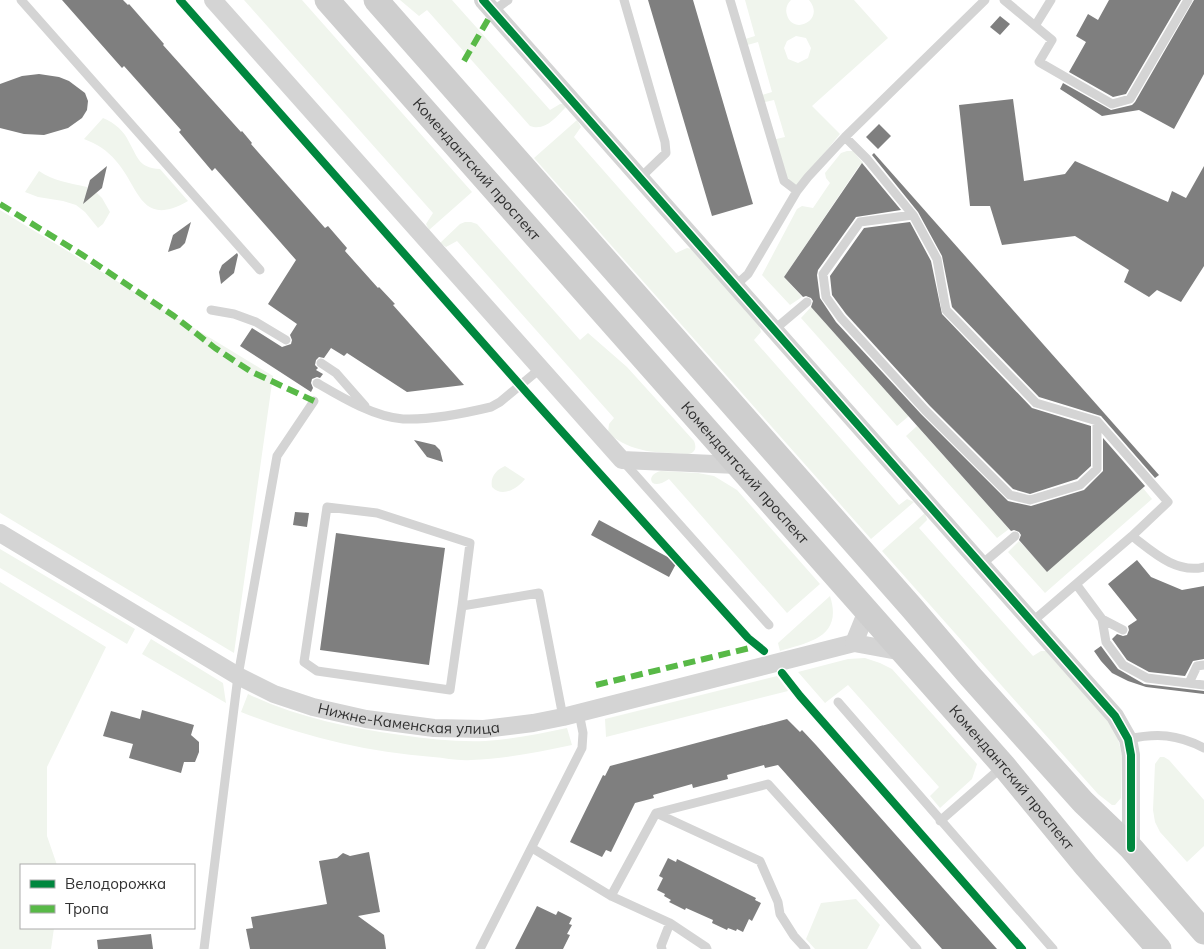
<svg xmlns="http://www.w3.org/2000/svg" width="1204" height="949" font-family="Mulish,sans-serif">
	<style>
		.green { fill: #f0f5ed; fill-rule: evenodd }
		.building { fill: #7f7f7f }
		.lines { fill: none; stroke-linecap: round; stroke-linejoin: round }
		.service { stroke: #d4d4d4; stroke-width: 9 }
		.minor { stroke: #d4d4d4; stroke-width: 18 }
		.secondary { stroke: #cecece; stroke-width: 25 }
		.quiet { stroke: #58b947; stroke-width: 6; stroke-dasharray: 12 6; stroke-linecap: butt }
		.cycleway-casing { stroke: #fff; stroke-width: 11 }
		.cycleway { stroke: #00873e; stroke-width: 8 }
		.labels { text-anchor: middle; stroke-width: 5; stroke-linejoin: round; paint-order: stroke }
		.street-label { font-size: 15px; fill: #303030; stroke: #fff }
	</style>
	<rect width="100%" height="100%" fill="#fff"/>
	<path class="green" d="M244,0H302L472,192L429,230L426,224L433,213Z
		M400,0H452L550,110L560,104H563L566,107C556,117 545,132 530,126L427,10L419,16Z
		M745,0H791C787,4 785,9 787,15C793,36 826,20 809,0H854L888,38L812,106L840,134L795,189L784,181L772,140L785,137L774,100L761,103L759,96L772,92L758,42L744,46L742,40L755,36ZM796,36L806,38L811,48L808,58L798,63L788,59L784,48L787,41Z
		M103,118C115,123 124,131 129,142C138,158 139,168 160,169L188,201C140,229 139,186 116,161C107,150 97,144 84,139Z
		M577,120L581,127L574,137L676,253L687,248L692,249L759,325L761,332L754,340L899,505L907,499L914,502L871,539L534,158Z
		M847,151H853L863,163L859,166L784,277L802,297L790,305L762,275L797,209L802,206L813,208L830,183L826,178L825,173L841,153Z
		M39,171C54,181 69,183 87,187V191L93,194L97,193L102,198L110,212L103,224L98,228L85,212L76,205L63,201L38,197L25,192Z
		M0,210L273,376L234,653L0,513Z
		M465,222H471L477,224L580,340L588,333L627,367L694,441C697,448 695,453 688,454C657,452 633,454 608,433L609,424L614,418L457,241L446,247L440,243L460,224Z
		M811,307L909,416L897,426L801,318Z
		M917,426L1009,529L997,538L906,436Z
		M505,466L525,479C517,489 502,498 492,487C490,477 496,470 505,466Z
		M661,471L698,473L714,476L737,490L820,584L787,613L669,479C649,493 645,474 661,471Z
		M1143,488L1152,499L1045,593L1008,552L1019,541L1047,571Z
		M925,513L927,520L919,528L1033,656L1041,651H1046L1111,724L1118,739L1122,755L1121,798L1115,805H1112L1098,794L882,551Z
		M0,549L135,629L127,644L0,568Z
		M0,582L106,647L47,767V836L57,865H21V928H54L51,949H0Z
		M830,596C843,637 810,642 780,651L778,643Z
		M151,639L223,683L226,703L142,654Z
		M865,658L880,663L892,669L977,764L972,779L940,808L930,796L939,787L848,685L825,703L798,672L848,659Z
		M777,676L788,691L606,737L605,719Z
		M248,694C296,717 348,728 401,735C429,739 457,742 485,741C512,739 540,734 567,728L572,745C539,752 505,759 471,760C458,761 445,758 433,757C366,752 302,736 241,712Z
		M1160,757H1164L1169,760L1204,800V846L1187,862L1160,832L1155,822L1153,810L1155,764Z
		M856,899L880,925L867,949H815L806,939L821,903Z"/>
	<path class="building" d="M62,0H123L128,5L129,4L164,44L163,45L241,132L242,131L252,143L251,144L325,228L328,226L347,248L345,251L378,288L379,287L395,304L393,305L464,385L407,392L347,353L344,356L331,348L324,358L319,357L316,360L315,365L318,368L316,370L323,374L320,378L317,377L312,379L311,383L313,388L311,392L240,346L252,328L282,347L291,344L292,340L290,335L297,324L268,304L296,260L215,168L212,171L179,132L181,130L124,66L122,68Z
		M648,0H693L753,204L712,216Z
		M1109,0H1181L1126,94L1113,97L1069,72L1086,42L1076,36L1088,14L1098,20Z
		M1194,0H1204V74L1174,129L1139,110L1102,116L1060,89L1063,83L1111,110L1132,105L1135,102Z
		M1000,16L1010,24L1000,35L990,27Z
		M39,74L59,77L69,81L85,93L88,101L87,110L82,118L68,128L44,135L24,134L0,128V84L22,76Z
		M1013,99L1024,181L1065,174L1075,161L1168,202L1172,191L1186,198L1204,166V266L1181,302L1157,290L1149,297L1124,282L1129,270L1075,236L1002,245L990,206H970L959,105Z
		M879,124L891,136L878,149L866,137Z
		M874,153L1159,475L1155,478L1101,416L1039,397L952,307L942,256L918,212L872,155Z
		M862,163L901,210L856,217L818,270L817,275L820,298L836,322L921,414L1008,501L1031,506L1084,490L1103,471V438L1145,486L1047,572L1019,540L1021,535L1019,532L1014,530L1011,531L811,307L813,301L811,298L806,296L803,297L784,277Z
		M107,166L102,188L83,204L90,180Z
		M191,222L185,243L180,248L168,252L173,235Z
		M910,222L931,261L942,314L1032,408L1091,426V466L1077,479L1030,494L1013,489L930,406L846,314L832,295L830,276L864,228Z
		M237,253L238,255L234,273L221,284L219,272L222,265Z
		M414,440L435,445L440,450L443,462L427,457Z
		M295,512L309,513L307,527L293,525Z
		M599,520L677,562L669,577L591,535Z
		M336,533L445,548L429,665L320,650Z
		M1137,560L1151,577L1182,590L1204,586V659L1193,661L1185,676L1149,672L1127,660L1112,639L1117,634L1123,636L1127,635L1129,630L1128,626L1137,620L1108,584Z
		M1101,646L1118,669L1144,684L1204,691V694L1146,687L1128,681L1112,673L1101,661L1094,651Z
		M142,710L194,725L191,735L199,742V752L195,762H184L181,773L129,758L133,744L103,736L111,711L140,719Z
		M787,719L800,732L802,730L816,745L997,949H942L778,765L765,768L764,765L727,775L728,779L693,788L692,784L653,795L654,798L635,803L611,852L606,850L602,857L570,842L603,775L605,776L610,766Z
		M369,852L380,912L358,916L384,935L386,949H250L246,929L253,928L251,917L327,904L319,861L337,858L343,853L350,856Z
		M668,858L676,862L677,859L756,898L755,900L761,903L752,921L749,919L743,932L737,929L736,931L728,928L727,930L712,923L713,920L686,908L685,910L669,902L671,900L664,896L665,894L657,890L663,878L659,876Z
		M537,906L556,915L558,911L572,918L569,924L572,925L567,934L570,935L563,949H515Z
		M151,934L153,949H98L97,940Z"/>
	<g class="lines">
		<path class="service" d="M21,0L260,270
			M624,0L665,142L666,153L640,178
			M730,0L784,181L797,191
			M1004,0L1052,40L1039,62L1112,104L1130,99L1188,0
			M493,11L508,0
			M1035,26L1051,0
			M845,137L867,159L913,215
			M736,285L748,274L797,191L808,177L845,137L985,0
			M211,310L234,314L256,322L286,340
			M775,329L807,302
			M321,363L336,373L365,406
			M317,383C341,397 374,417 403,419C428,420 466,413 491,407L500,402L541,368
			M1097,421V469L1080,485L1030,500L1010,495L925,410L841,318L826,297L823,274L860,222L913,215L937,259L946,310L1036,403L1097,421L1168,502L1132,536
			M622,460L769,625
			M982,564L1015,536
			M1076,584L1102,619L1106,642L1123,665L1147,678L1204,685
			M462,606L470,543L377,513L327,507L304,662L317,671L450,690L462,606L539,593L563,717
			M1102,619L1123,630
			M1033,621L1132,536C1153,552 1176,574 1204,567
			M1189,683L1197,666L1204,665
			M838,702L1053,949
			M1128,739C1157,733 1177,734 1204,748
			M656,813L760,861L778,902L780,914L794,936L806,949
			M940,821L1002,767
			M532,848L611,896L670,923L706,947L707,949
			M611,896L656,813L768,784L917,949
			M204,949L238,676L277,456L314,401
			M480,949L582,748L583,733L579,713
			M662,949L661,946L670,923"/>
		<g class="minor">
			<path d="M213,0L622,460L737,465"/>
			<path d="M483,0L1115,716L1128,739L1131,755V848"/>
			<path id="s1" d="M0,533L238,676L274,694L313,707L366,719L434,728L484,729L533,723L563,717L854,643L903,652"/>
			<path d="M854,643L867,611"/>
		</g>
		<g class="secondary">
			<path id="s2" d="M327,0L1003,765L1086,866L1159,949"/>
			<path d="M376,0L912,608L970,676L1083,802L1131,848L1204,932"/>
		</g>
		<path class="quiet" d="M464,61L493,11
			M0,204L81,254L174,316L215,348L250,371L314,401
			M596,685L758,646"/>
		<g class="cycleway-casing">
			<path id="cycleway" d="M180,0L528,394L748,638L764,651
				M483,0L1115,716L1128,739L1131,755V848
				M782,673L800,696L1022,949"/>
		</g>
		<use href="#cycleway" class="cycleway"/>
	</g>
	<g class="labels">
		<g class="street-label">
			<text dy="5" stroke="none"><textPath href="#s2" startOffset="226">Комендантский проспект</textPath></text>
			<text dy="5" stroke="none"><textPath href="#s2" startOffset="631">Комендантский проспект</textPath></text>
			<text dy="5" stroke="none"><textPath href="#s1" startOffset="456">Нижне-Каменская улица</textPath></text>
			<text dy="5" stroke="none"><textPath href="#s2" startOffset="1036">Комендантский проспект</textPath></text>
		</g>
	</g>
	<rect x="20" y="864" width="175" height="65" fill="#ffffff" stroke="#acacac"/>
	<rect x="30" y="880" width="25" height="8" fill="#00873e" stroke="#acacac"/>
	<text x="65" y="889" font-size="15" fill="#303030">Велодорожка</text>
	<rect x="30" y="905" width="25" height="8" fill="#58b947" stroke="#acacac"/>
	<text x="65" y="914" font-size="15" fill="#303030">Тропа</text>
</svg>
